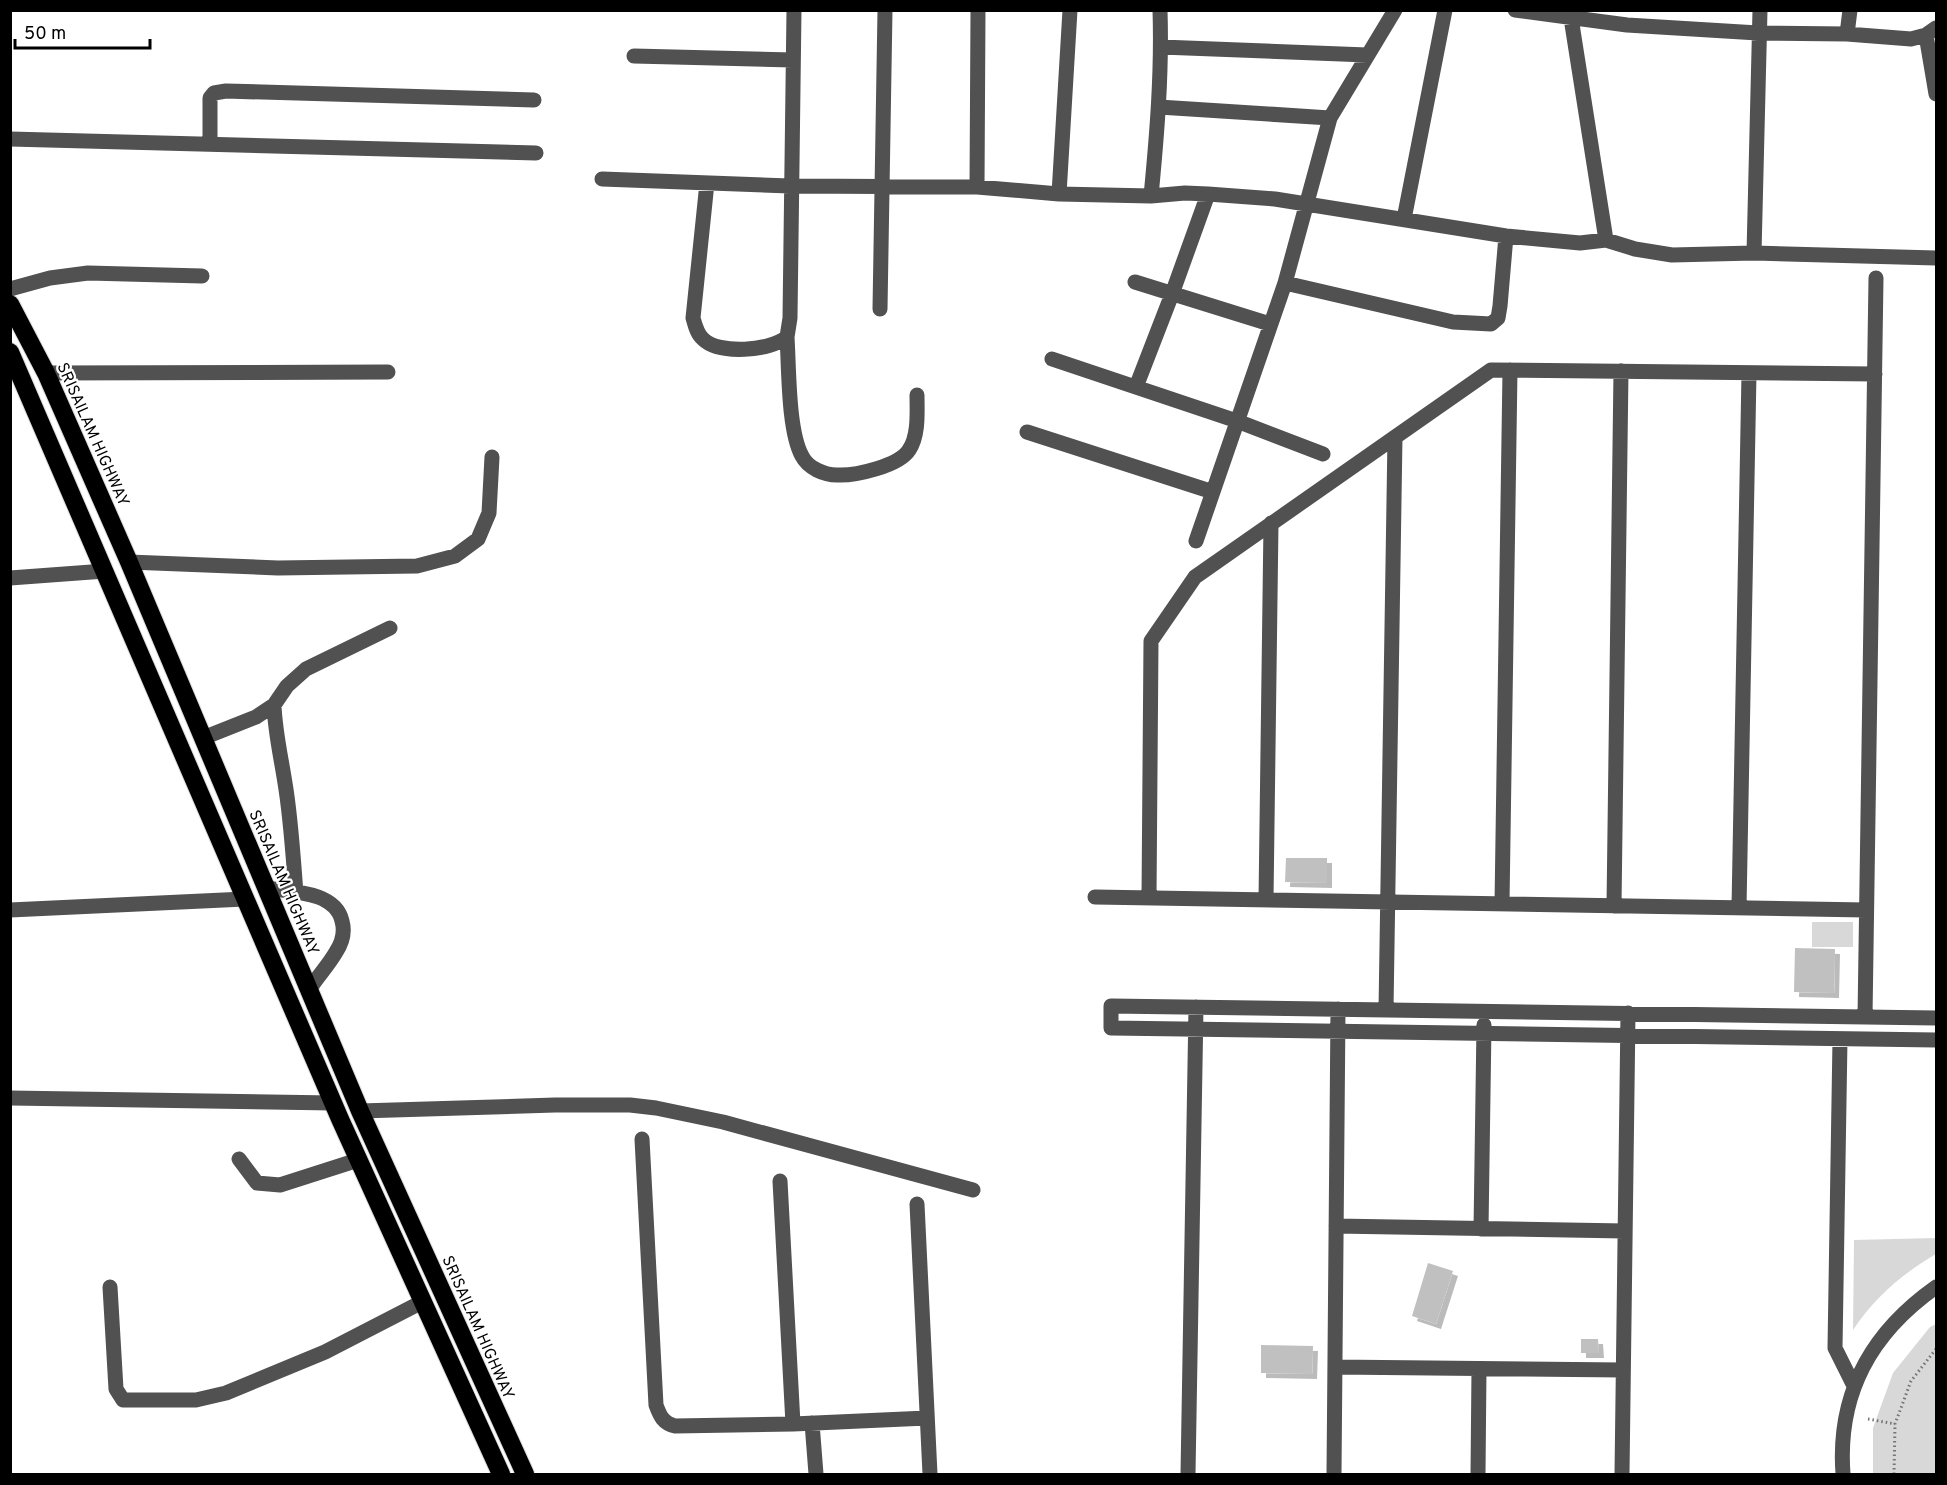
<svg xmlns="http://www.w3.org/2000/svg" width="1947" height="1485" font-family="Overpass,sans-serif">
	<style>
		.green { fill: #d8d8d8 }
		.building { fill: #c0c0c0; filter: url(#shadow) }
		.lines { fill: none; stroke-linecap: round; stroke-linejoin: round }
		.highway-casing { stroke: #dbdbdb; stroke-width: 20 }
		.path { stroke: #737373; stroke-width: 3; stroke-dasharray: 1.5 3; stroke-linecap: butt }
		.minor { stroke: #515151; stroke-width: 15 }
		.highway { stroke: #000; stroke-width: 18 }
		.labels { text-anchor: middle; stroke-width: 4.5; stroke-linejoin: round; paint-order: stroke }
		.street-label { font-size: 16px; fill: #000; stroke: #fff }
	</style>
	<defs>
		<filter id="shadow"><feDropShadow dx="5" dy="5" stdDeviation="0" flood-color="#0004"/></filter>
	</defs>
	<rect width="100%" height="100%" fill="#fff"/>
	<path class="green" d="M1812,922H1853V947H1812Z
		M1936,1238V1254C1902,1274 1875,1297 1853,1330L1854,1240Z
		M1936,1324V1474H1873V1428L1893,1373L1930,1327Z"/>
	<path class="building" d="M1286,858H1327V883L1285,882Z
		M1795,948L1835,949L1834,993L1794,992Z
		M1428,1263L1453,1271L1436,1324L1412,1316Z
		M1581,1339H1598L1599,1353H1581Z
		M1261,1345L1313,1346L1312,1374L1261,1373Z"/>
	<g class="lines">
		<g class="highway-casing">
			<path id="highway" d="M10,304L46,373L129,562L360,1111L525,1474
				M10,352L340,1119L501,1474"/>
		</g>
		<path class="path" d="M1868,1419L1895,1424
			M1894,1474L1895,1424L1911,1381L1936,1349"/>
		<path class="minor" d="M1515,10L1627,25L1758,33L1847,34L1911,39L1926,35L1936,28
			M1571,18L1606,240
			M1847,34L1850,10
			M1926,35L1936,94
			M1161,47L1367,55
			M634,56L793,60
			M1159,107L1330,118
			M10,139L536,153
			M210,144V98L214,93L226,91L534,100
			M602,179L790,186L977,187L1059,194L1151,196L1185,193L1208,194L1275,199L1506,236L1580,243L1606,240L1635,249L1672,255L1754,253L1936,258
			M707,183L693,318C695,325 697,334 703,339C719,355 770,351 787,337L790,318L794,10
			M977,187L978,10
			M1059,194L1070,10
			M1151,196C1157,134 1162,73 1160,10
			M1404,219L1445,10
			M1754,253L1760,10
			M1135,282L1270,324
			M1285,283L1453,322L1491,324L1498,318L1500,306L1506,236
			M10,289L50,278L88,273L202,276
			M880,309L885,10
			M787,337C789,368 788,431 802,456C808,468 824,475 837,475C855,476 899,466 909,450C919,435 917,412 917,395
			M1052,359L1237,421L1323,454
			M46,373L388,372
			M1136,387L1172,294L1208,194
			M1027,432L1213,492
			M1196,541L1285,283L1330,118L1395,10
			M129,562L278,568L417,566L455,556L478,539L489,513L492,457
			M10,578L105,571
			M274,705C275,732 281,757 285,783C291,819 293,856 296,893
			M203,738L256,717L274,705L287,686L306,669L390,628
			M266,888C291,892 335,891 342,921C345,932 342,943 336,952C328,966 317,977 309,990
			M1095,897L1866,910
			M1149,898L1151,641L1195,577L1491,370L1875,374
			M1266,900L1271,523
			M1502,904L1510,370
			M1614,906L1621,371
			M1739,908L1749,373
			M10,910L245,899
			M1386,1010L1395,437
			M1865,1017L1876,278
			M1936,1018L1111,1006V1028L1936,1040
			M1840,1039L1835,1348L1854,1386
			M10,1098L333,1103
			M360,1111L555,1105H630L656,1108L723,1122L973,1190
			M642,1139L656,1405C660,1416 663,1423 675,1426L793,1424L927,1418
			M239,1159L257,1183L280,1185L358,1160
			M780,1181L793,1424
			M917,1204L930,1474
			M1336,1226L1625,1231
			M1481,1229L1484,1025
			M110,1287L116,1389L123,1400H196L226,1393L325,1352L422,1302
			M1335,1367L1623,1370
			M812,1423L816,1474
			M1188,1474L1196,1007
			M1334,1474L1338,1009
			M1478,1474L1479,1369
			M1622,1474L1628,1013
			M1843,1474C1837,1393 1871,1333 1936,1287"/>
		<use href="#highway" class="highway"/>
	</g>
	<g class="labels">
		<g class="street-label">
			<text transform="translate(94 434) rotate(66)" y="6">SRISAILAM HIGHWAY</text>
			<text transform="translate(285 882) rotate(67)" y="6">SRISAILAM HIGHWAY</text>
			<text transform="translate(479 1327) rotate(66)" y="6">SRISAILAM HIGHWAY</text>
		</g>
	</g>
	<rect width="1947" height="1485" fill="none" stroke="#000000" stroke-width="24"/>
	<path d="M15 39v9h135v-9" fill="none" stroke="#000000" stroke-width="3"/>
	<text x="24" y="39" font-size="18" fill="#000000" stroke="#ffffff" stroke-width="4.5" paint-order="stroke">50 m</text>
</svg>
